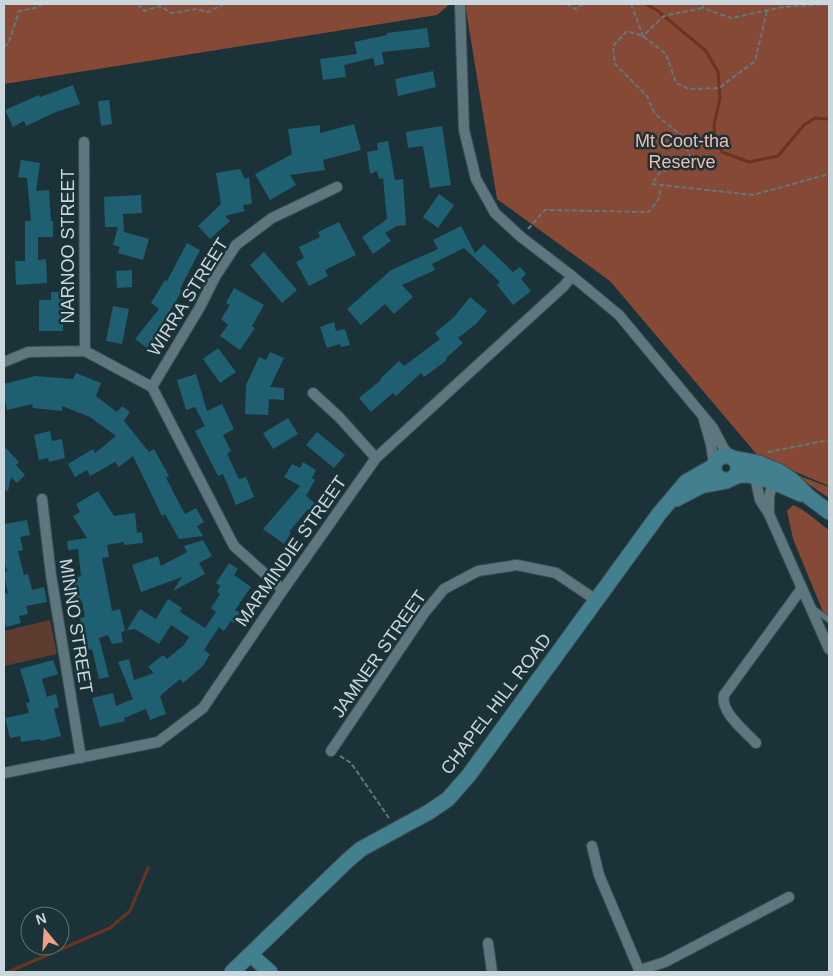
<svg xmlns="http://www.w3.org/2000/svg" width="833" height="976" font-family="Arial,sans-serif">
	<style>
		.green { fill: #5e3c30 }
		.forest { fill: #854935 }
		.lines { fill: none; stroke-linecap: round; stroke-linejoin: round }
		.stream { stroke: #6c331f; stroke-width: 3 }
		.building { fill: #1e5f71 }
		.lane-casing { stroke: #3b4f55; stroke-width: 7 }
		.street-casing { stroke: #3b4f55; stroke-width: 12 }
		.secondary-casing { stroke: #3b4f55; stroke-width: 17 }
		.path { stroke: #65777d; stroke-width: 2; stroke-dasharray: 5 2.5; stroke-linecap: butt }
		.lane { stroke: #5e767e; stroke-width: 5 }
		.street { stroke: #5e767e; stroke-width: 10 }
		.secondary { stroke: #428090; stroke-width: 15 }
		.labels { text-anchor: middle; stroke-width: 5; stroke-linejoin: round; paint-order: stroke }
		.park-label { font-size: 18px; fill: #f3bba8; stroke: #1c3239 }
		.street-label { font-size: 18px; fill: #cad7dc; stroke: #1c3239 }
	</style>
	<rect width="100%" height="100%" fill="#1c3239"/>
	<path class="green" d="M50,620L57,654L4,666V631Z"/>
	<path class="forest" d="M4,4H450L437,15L4,84Z
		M465,4H829V486L758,456L610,281L497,199Z
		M792,473L829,487V498Z
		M793,505C804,509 819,523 829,530V619H826L793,539L787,511Z"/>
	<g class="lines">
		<path class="stream" d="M646,4L658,11L706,51L718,72L720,98L714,125L715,140L722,152L749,162L778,156L804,125L815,118L829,119
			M8,972L110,928L130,911L148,868"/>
	</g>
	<path class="building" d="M427,28L430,47L382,52L384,64L375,66L373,58L344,65L346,77L323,80L320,59L357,54L354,42L387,35V33Z
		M433,71L436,87L398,96L395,79Z
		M73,85L80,104L56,112L26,126L24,121L13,127L5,110L39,95L40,97Z
		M109,100L112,124L101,126L98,101Z
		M354,124L361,150L323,160L325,170L290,175L296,185L270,200L255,174L292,154L288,129L320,125V133Z
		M442,126L451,185L430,188L423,146L408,148L406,132Z
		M388,141L395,180L403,179L406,225L397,226L385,233L391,241L373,254L362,237L387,219L383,178L379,179L377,171L370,174L367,152L378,150L377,143Z
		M21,160L40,163L36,191L49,190L51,221H53V237H38V260L46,259L47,283L16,285L15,261H25V221H31L27,178L18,177Z
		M240,169L245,179L249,177L252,204L243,205L245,211L225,216L230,221L210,239L198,226L221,204L216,173Z
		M439,194L454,205L438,228L423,217Z
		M141,195L142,213L123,214L124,232L149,239L143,260L118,253L120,247L113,245L118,227H105L104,197Z
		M339,222L356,255L325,270L328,276L309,286L296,262L304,258L299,247L320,237L318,232Z
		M461,226L475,253L484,244L513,272L520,267L526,274L521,279L531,291L513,305L497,285L500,282L464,248L432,264L435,270L402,285L413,297L394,314L385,304L361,325L347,309L391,270L438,249L433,240Z
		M187,243L200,250L180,289L182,291L161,325L164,327L147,348L135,339L159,309L151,303L165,280L167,281Z
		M264,252L297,290L282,303L250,265Z
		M132,270V287L117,288L116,271Z
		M234,288L264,305L252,326L255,328L240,350L220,336L228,325L221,319L230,305L226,303Z
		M51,292H64L63,331H39V300H51Z
		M470,297L487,311L476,324L458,338L463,343L446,358L447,360L424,377L421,373L396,396L393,393L371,412L359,398L381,380L380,379L399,361L404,366L440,339L435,333L454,317Z
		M113,306L129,309L122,344L106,341Z
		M334,322L336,331L345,329L350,345L341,347L340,344L327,348L320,327Z
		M218,348L236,372L220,383L203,359Z
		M270,352L284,358L270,387L284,388V400L269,399L268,415L245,414L246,385L259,357L266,360Z
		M76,373L101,383L96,396L117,412L122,406L130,412L124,421L149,452L154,449L169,476L166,478L185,514L196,508L204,522L197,526L203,536L179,539L165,514L162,516L133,456L119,467L115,462L90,476L87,470L75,477L68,464L93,449L95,453L116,436L90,417L62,406V411L32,408L33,404L7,410L4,397V384L35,376L73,379Z
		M196,374L207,411L222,404L234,429L223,435L231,451L227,454L239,479L246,477L254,497L236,505L223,474L218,476L195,431L205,426L195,407L186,410L177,380Z
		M288,418L298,434L273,449L263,433Z
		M50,431L52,441L62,439L65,458L49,462L48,458L39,460L34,435Z
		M317,432L345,455L334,468L306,445Z
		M4,446L19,462L16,465L25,475L17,483L11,477L8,491L4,490Z
		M303,462L316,470L312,478L315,480L306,496L317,505L312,512L308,509L289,532L291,533L284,544L263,529L300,486L284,477L292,464L300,468Z
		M98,491L114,516L135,513L137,533L142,532L143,543L124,545V542L107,545L109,557L102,558L112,611L120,609L125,631L121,632L123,642L112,644L108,635L99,638L109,677L99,679L92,649L88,650L80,618L85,617L82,601L72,603L67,579L81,576L78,549L68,550L67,541L87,538L73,516L80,512L76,504Z
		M27,520L30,535L20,537L23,550L18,551L24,575L28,574L32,590L44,587L47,602L26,606L28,614L19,616L21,623L6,627L4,615V594L8,593L4,576V572L7,571L4,562V524Z
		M203,540L212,556L199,563L205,574L173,591L182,577L141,592L132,565L158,556L161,566L187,552L184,546Z
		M229,563L238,569L234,575L251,587L235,610L240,613L234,623L231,621L224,631L219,627L204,650L210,654L203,666L183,683L180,679L160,696L166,714L150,720L146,709L124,718L125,721L100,727L92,698L113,693L116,706L133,699L118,662L129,659L134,680L154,673L148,667L163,655L167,659L184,645L189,637L171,625L159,644L135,629L127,630L140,609L156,619L168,599L182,608L180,612L205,628L216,612L211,608L220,594L217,592L220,586L216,583Z
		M53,660L58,674L42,679L47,697L56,694L59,707L54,709L61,736L41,741L40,739L21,742L20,736L10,738L5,718L29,713L26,703L30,702L20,669Z"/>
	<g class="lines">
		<g class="lane-casing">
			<path id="lane" d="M814,609L829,620"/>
		</g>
		<g class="street-casing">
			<path id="street" d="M460,6L464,130L476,179L495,213L521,237L572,276L619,315L713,428L724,449L731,457
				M84,142L85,351
				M4,362L28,352L85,351L152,387L234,546L283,590
				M152,387L200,307L215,277L236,245L272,218L337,187
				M313,393L339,417L376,458
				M704,420L711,444L714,465
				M755,477L760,500L769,514L829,649
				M42,499L51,575L81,758
				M769,513V497L773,482
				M756,743C745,731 720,712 724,695L802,588
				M331,751L425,612L444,589L478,571L517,565L556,573L596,600
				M4,773L158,742L203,708L283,590L376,458L564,286L572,276
				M592,846L599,875L640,972
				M488,943L492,972
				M640,970L665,962L789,897"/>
		</g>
		<g class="secondary-casing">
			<path id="secondary" d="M714 468a12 12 0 1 1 24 0a12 12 0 1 1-24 0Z
				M733,458L759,463L780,472L793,481L809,497L829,512
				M735,477C749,469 787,488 801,494
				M676,499L701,486L727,481
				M251,955L270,972
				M232,972L347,861L361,849L429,812L448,799L469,775L659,514L686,482L714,466"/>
		</g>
		<path class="path" d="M138,4L144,11L160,6L172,13L197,9L208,12L224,4
			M566,4L575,9L584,4
			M631,4L643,36L664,16L702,8
			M703,4V8L731,18L783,7L829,4
			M767,11L755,61L719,88L689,89L676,83L666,54L643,36L627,31L613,46L615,64L647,96L655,114L681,135L690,156L683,166L660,172L652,184L753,195L829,174
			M4,47L9,42L19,11L35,8L43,4
			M528,229L545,210L649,212L658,200L662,185
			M768,452L829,440
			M340,756L351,763L389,818"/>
		<use href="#lane" class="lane"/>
		<use href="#street" class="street"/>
		<use href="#secondary" class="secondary"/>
	</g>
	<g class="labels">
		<g class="park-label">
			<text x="682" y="147">Mt Coot-tha<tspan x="682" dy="21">Reserve</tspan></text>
		</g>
		<g class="street-label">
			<text transform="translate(68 246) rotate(-90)" y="6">NARNOO STREET</text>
			<text transform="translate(188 297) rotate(-58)" y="6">WIRRA STREET</text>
			<text transform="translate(291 551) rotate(-55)" y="6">MARMINDIE STREET</text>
			<text transform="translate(76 626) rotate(81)" y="6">MINNO STREET</text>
			<text transform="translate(379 654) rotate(-55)" y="6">JAMNER STREET</text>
			<text transform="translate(496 704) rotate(-53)" y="6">CHAPEL HILL ROAD</text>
		</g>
	</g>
	<rect width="833" height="976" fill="none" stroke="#cad7dc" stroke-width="10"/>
	<g transform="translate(45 931) rotate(342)"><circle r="24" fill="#1c3239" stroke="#62747a"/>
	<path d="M0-4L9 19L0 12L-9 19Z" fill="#f39f83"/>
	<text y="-8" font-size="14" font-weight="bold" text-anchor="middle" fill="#cad7dc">N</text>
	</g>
</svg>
